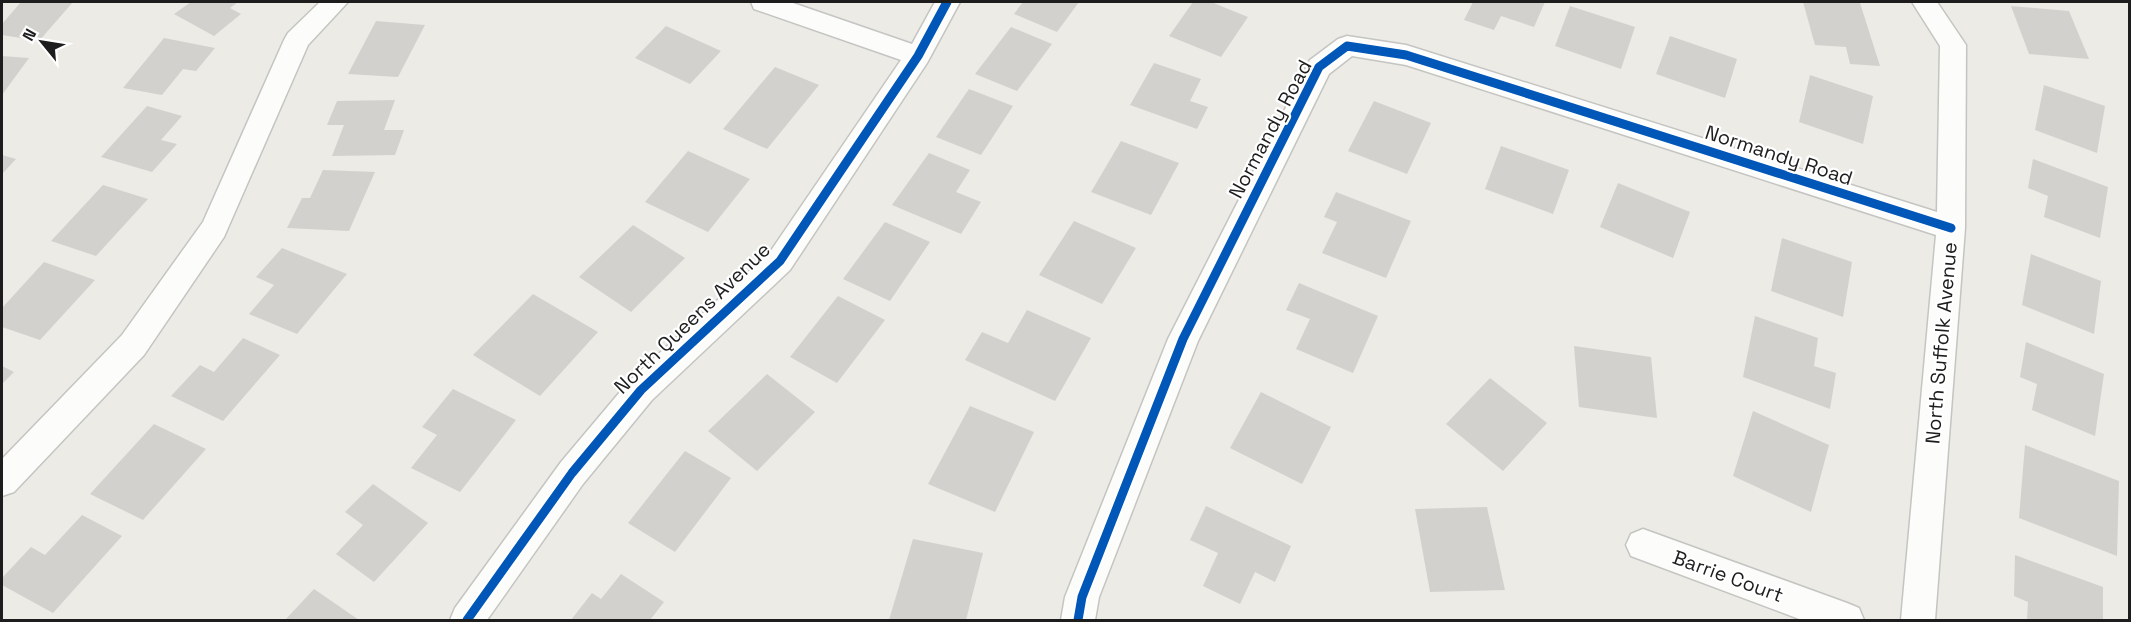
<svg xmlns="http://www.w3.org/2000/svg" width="2131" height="622" font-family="'Space Grotesk',sans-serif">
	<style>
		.building { fill: #d3d1cd }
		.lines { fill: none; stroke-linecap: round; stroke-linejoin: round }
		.minor-casing { stroke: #c4c4c2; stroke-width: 3 }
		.minor { fill: #fcfcfb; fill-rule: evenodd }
		.cycleway-casing { stroke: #fff; stroke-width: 13 }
		.cycleway { stroke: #0057b8; stroke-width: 9 }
		.labels { text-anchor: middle; stroke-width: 4.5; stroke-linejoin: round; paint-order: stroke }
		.street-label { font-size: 20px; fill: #1d1d1d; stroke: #fff }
	</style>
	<rect width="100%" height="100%" fill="#ecebe6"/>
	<path class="building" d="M21,2H73L39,41L2,35V24Z
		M191,2H238L230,8L241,14L214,36L174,14Z
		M1023,2H1079L1057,32L1014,14Z
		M1193,2H1211L1248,17L1221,57L1169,36Z
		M1473,2H1545L1534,27L1501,16L1494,30L1464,20Z
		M1803,2L1860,3L1880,66L1850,64L1846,47L1815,45Z
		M1570,6L1635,27L1621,69L1555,46Z
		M2011,6L2069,11L2089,59L2029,54Z
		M376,21L425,25L398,77L348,74Z
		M666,26L721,51L690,84L635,58Z
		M1011,27L1052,44L1017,91L975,74Z
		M1670,36L1737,59L1725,98L1656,74Z
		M164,38L215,48L196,71L183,69L162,95L123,88Z
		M2,56L29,58L2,95Z
		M1154,63L1201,79L1190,101L1208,107L1197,129L1130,105Z
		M775,67L819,85L767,149L723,129Z
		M1810,75L1873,96L1863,144L1799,122Z
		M2044,85L2105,106L2097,153L2035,130Z
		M969,89L1013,106L981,155L936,137Z
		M395,100L384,130H404L395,155L332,156L344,125H327L337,101Z
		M1374,101L1431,123L1407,174L1348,151Z
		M147,106L182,116L161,140L177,144L152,172L101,157Z
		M1121,141L1179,163L1151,215L1091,192Z
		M1501,146L1569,170L1553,214L1485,189Z
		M688,151L750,179L708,232L645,202Z
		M929,153L970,170L956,192L981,202L961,234L892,205Z
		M2,155L16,159L2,174Z
		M2033,159L2108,187L2100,238L2044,217L2048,196L2028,188Z
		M323,170L375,172L349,231L287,228L302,198H310Z
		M1618,183L1690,212L1673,258L1600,227Z
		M103,185L148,199L96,256L51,241Z
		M1336,192L1411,221L1386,278L1322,253L1337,222L1324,217Z
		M1074,221L1136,248L1102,304L1039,275Z
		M885,222L930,242L890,301L843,279Z
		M633,225L685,258L631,312L579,277Z
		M1782,238L1852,262L1843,317L1771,291Z
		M282,248L347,274L297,334L249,314L274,285L256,277Z
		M2031,254L2101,281L2094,334L2022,305Z
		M44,262L95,280L40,340L2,327V308Z
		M1299,283L1378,316L1353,373L1296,349L1310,319L1286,310Z
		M533,294L598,332L540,396L473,355Z
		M838,296L885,320L837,383L790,357Z
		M1027,310L1091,338L1055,401L965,360L982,332L1008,343Z
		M1755,316L1818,338L1814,366L1836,373L1830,409L1743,377Z
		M243,338L280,355L223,421L171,396L200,365L214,372Z
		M2026,342L2104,374L2095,436L2032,410L2037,384L2020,377Z
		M1574,346L1651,357L1657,418L1579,407Z
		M2,366L14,372L2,384Z
		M767,374L815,412L757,471L708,431Z
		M1490,378L1547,423L1503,471L1446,424Z
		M453,389L516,420L460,492L411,468L437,435L422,427Z
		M1261,392L1331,427L1302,484L1230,448Z
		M970,406L1034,432L995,512L928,484Z
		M1753,411L1829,445L1811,512L1733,476Z
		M154,424L206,449L143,520L90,494Z
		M2025,445L2119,481L2117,556L2019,518Z
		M685,451L731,478L675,552L628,523Z
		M373,484L428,523L374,582L336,554L363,525L345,512Z
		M1206,506L1291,546L1275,582L1255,572L1240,604L1203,586L1218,553L1190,540Z
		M1487,507L1505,590L1430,592L1415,509Z
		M82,515L122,536L53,613L2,585V578L31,547L45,555Z
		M913,539L983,553L966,620H889Z
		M2015,555L2103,587V620H2027L2028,602L2014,596Z
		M621,574L664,602L650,620H571L592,593L601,599Z
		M314,589L359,620H285Z"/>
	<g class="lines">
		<g class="minor-casing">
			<path id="minor" d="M320,2H348L308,45L224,237L144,355L14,492L2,496V459L122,335L203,222L284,40L288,33Z
				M751,2H790L912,44L935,2H960L927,63L790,270L652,400L583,484L487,620H450L455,608L561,462L630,380L770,252L901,60L754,9Z
				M1912,2H1937L1966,45L1965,228L1935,620H1901L1936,235L1406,65L1352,56L1329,74L1198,341L1099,597L1095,620H1061L1065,597L1168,339L1310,60L1338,39L1347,36L1406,45L1937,212L1940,46Z
				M1643,529L1847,603L1859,608L1864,620H1802L1631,556L1626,545L1631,534Z"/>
		</g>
		<use href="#minor" class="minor"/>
		<g class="cycleway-casing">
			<path id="cycleway" d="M467,620L572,473L641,390L780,261L918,56L947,2
				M1078,620L1082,597L1183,339L1319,67L1347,46L1406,55L1951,228"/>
		</g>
		<use href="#cycleway" class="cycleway"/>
	</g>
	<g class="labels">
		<g class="street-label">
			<text transform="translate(1270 129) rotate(-62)" y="7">Normandy Road</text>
			<text transform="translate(1779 155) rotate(18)" y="7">Normandy Road</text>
			<text transform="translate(692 318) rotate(-44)" y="7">North Queens Avenue</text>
			<text transform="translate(1941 343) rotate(-85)" y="7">North Suffolk Avenue</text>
			<text transform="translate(1728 576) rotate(20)" y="7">Barrie Court</text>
		</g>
	</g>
	<rect width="2131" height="622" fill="none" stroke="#1d1d1d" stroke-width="6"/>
	<g transform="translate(42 42) rotate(300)" stroke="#ffffff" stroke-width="4.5" paint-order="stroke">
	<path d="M0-4.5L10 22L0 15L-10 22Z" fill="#1d1d1d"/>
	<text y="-9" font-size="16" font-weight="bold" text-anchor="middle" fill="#1d1d1d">N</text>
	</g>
</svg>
